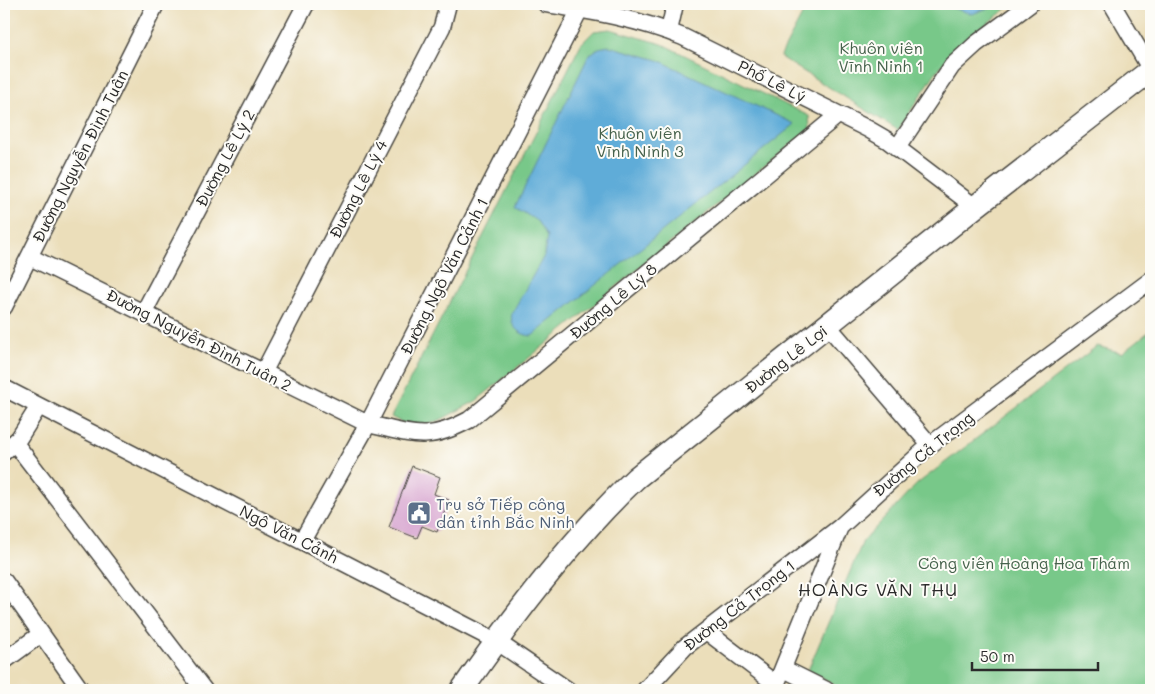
<svg xmlns="http://www.w3.org/2000/svg" width="1155" height="694" font-family="Mali,sans-serif">
	<style>
		.green { fill: #78c889; stroke: #527a5a }
		.water { fill: #5facd8; stroke: #456c82 }
		.building { fill: #d094c9 }
		.lines { fill: none; stroke-linecap: round; stroke-linejoin: round }
		.street-casing { stroke: #484640; stroke-width: 19 }
		.secondary-casing { stroke: #484640; stroke-width: 25 }
		.street { stroke: #fff; stroke-width: 16 }
		.secondary { stroke: #fff; stroke-width: 22 }
		.labels { text-anchor: middle; stroke-width: 4; stroke-linejoin: round; paint-order: stroke }
		.park-label { font-size: 16px; fill: #46624c; stroke: #fdfcf7 }
		.street-label { font-size: 16px; fill: #2b2b2b; stroke: #fdfcf7 }
		.service-label { font-size: 16px; fill: #4e5e75; stroke: #fdfcf7; text-anchor: start }
		.neighbourhood-label { font-size: 18px; letter-spacing: 1px; fill: #2b2b2b; stroke: #fdfcf7 }
	</style>
	<rect width="100%" height="100%" fill="#fdfcf7"/>
	<filter id="ink" filterUnits="userSpaceOnUse"><feTurbulence type="fractalNoise" baseFrequency=".02" numOctaves="2"/><feDisplacementMap in="SourceGraphic" scale="10" xChannelSelector="R" yChannelSelector="G"/><feConvolveMatrix kernelMatrix="1 2 1 2 8 2 1 2 1" color-interpolation-filters="sRGB"/></filter>
	<filter id="wash" filterUnits="userSpaceOnUse"><feTurbulence type="fractalNoise" baseFrequency=".0096" numOctaves="4" result="noise"/><feDisplacementMap in="SourceGraphic" scale="20" xChannelSelector="R" yChannelSelector="G"/><feGaussianBlur stdDeviation="1.12" result="paint"/><feColorMatrix in="noise" values="0 0 0 0 0 0 0 0 0 0 0 0 0 0 0 0 0 1.4 0 .05"/><feComposite in="paint" operator="in"/></filter>
	<g filter="url(#wash)">
		<rect width="100%" height="100%" fill="#ebdeba"/>
		<path class="green" d="M808,4H1013L966,39L936,72L898,130L780,57Z
			M610,29L662,44L809,116L810,129L476,401L440,420L414,429L391,417L581,44L594,31Z
			M1151,330V690H845L808,670L863,541L917,484L1097,346L1122,353Z"/>
		<path class="water" d="M940,4H999L972,14Z
			M609,46L658,60L795,124L532,336C519,335 509,326 512,313L544,256L547,237L537,221L515,207L589,55L599,48Z"/>
		<g id="blocks">
			<path class="building" d="M412,466L440,477L434,494L449,500L437,532L422,526L417,538L389,527Z"/>
		</g>
	</g>
	<g filter="url(#ink)">
		<use href="#blocks" fill-opacity="0" stroke="#484640" stroke-width="1"/>
		<g class="lines">
			<g class="street-casing">
				<path id="street" d="M546,4C593,11 639,19 683,37L868,129L887,140L975,207
					M1112,4L1151,70
					M669,31L675,4
					M897,148L952,66L976,44L1030,4
					M30,257L368,424C412,434 426,443 469,420L838,115
					M4,307L156,4
					M144,312L306,4
					M828,326L930,445
					M263,373L442,27L448,4
					M4,388L496,641L568,690
					M15,443L204,690
					M4,452L19,438L39,406
					M302,541L368,424L580,9
					M4,581L81,690
					M706,631L777,685
					M4,661L41,634
					M784,669L826,690
					M645,690L685,647L840,527
					M774,690L840,527L930,445L1151,280"/>
			</g>
			<g class="secondary-casing">
				<path id="secondary" d="M462,690C512,618 572,538 636,478L975,207L1151,70"/>
			</g>
			<use href="#street" class="street"/>
			<use href="#secondary" class="secondary"/>
		</g>
	</g>
	<defs>
		<g id="civic-square" transform="scale(1.25)"><rect x="-9" y="-9" width="18" height="18" rx="4" fill="#5c6f8a" stroke="#fdfcf7"/><path d="M-.6-6.5H3V-4.5H.6V-3L4-1V1h2V6H-6V1h2V-1L-.6-3ZM-1.2 2.5V6h2.4V2.5Z" fill="#fff"/></g>
	</defs>
	<g fill-rule="evenodd">
		<use href="#civic-square" x="419" y="513"/>
	</g>
	<g class="labels">
		<g class="park-label">
			<text x="881" y="54">Khuôn viên<tspan x="881" dy="18">Vĩnh Ninh 1</tspan></text>
			<text x="640" y="139">Khuôn viên<tspan x="640" dy="18">Vĩnh Ninh 3</tspan></text>
			<text x="1024" y="569">Công viên Hoàng Hoa Thám</text>
		</g>
		<g class="street-label">
			<text transform="translate(772 81) rotate(27)" y="6">Phố Lê Lý</text>
			<text transform="translate(80 156) rotate(-63)" y="6">Đường Nguyễn Đình Tuân</text>
			<text transform="translate(225 158) rotate(-62)" y="6">Đường Lê Lý 2</text>
			<text transform="translate(358 189) rotate(-63)" y="6">Đường Lê Lý 4</text>
			<text transform="translate(444 276) rotate(-63)" y="6">Đường Ngô Văn Cảnh 1</text>
			<text transform="translate(613 301) rotate(-40)" y="6">Đường Lê Lý 8</text>
			<text transform="translate(199 340) rotate(27)" y="6">Đường Nguyễn Đình Tuân 2</text>
			<text transform="translate(786 359) rotate(-38)" y="6">Đường Lê Lợi</text>
			<text transform="translate(923 454) rotate(-39)" y="6">Đường Cả Trọng</text>
			<text transform="translate(289 534) rotate(27)" y="6">Ngô Văn Cảnh</text>
			<text transform="translate(739 605) rotate(-38)" y="6">Đường Cả Trọng 1</text>
		</g>
		<g class="service-label">
			<text x="436" y="510">Trụ sở Tiếp công<tspan x="436" dy="18">dân tỉnh Bắc Ninh</tspan></text>
		</g>
		<g class="neighbourhood-label">
			<text x="878" y="596">HOÀNG VĂN THỤ</text>
		</g>
	</g>
	<rect width="1155" height="694" fill="none" stroke="#fdfcf7" stroke-width="20"/>
	<path d="M972 662v8h126v-8" fill="none" stroke="#2b2b2b" stroke-width="2.5"/>
	<text x="980" y="662" font-size="15" fill="#2b2b2b" stroke="#fdfcf7" stroke-width="4" paint-order="stroke">50 m</text>
</svg>
